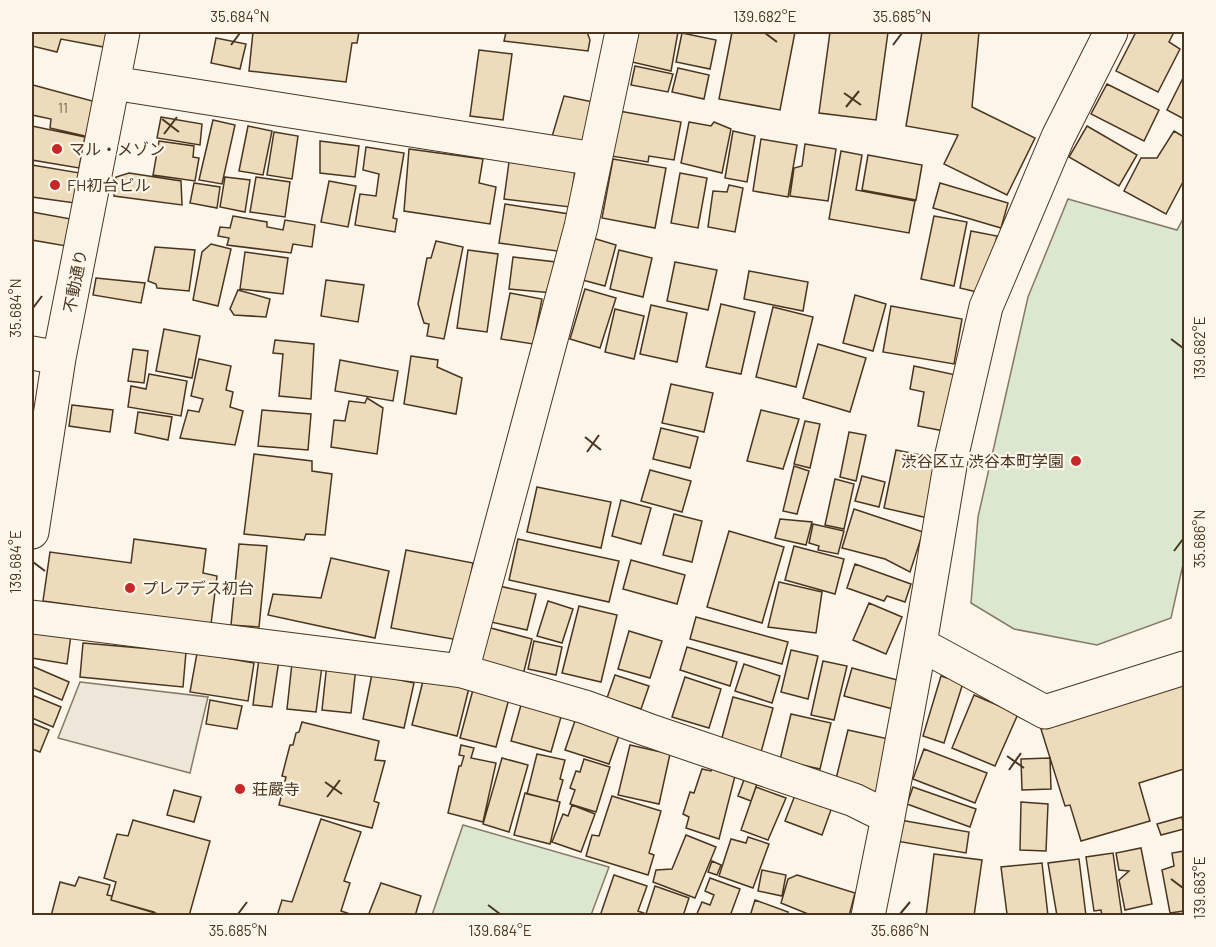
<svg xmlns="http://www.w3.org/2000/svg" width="1216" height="947" font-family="Barlow,'Noto Sans JP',sans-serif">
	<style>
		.green { fill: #dce7d0; stroke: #887966; stroke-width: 1.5 }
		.parking { fill: #ede7d9; stroke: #887966; stroke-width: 1.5 }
		.building { fill: #ecdcbc; stroke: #4a3520; stroke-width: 1.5 }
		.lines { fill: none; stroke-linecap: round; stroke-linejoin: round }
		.minor-casing { stroke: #4a3520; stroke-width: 35 }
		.minor { stroke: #fbf6e9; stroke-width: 33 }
		.ticks { fill: none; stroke: #4a3520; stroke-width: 2 }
		.poi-dot { fill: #c62828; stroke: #fbf6e9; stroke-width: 2 }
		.labels { text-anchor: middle; stroke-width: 4.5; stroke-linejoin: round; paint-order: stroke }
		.number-label { font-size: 14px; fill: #725f47 }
		.poi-label { font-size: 16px; fill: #4a3520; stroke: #fbf6e9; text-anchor: start }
		.street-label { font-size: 16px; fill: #4a3520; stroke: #fbf6e9 }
		.neatline { fill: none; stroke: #4a3520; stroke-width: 2 }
		.ticks-label { font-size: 15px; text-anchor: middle; fill: #4a3520 }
	</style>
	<rect width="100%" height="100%" fill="#fbf6e9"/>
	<path class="green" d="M1068,199L1177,230L1184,217V560L1171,618L1097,645L1014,629L971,603L978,517L1028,297Z
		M463,825L609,867L591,915H432Z"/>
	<path class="parking" d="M80,682L208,697L190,773L58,738Z"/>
	<path class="building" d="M32,32H111L109,48L61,39L57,52L32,46Z
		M253,32H359L357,43H352L346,82L249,71Z
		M506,32H587L590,40L588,51L504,41Z
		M638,32H678L671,71L632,62Z
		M732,32H795L780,110L719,99Z
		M830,32H888L876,120L819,113Z
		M922,32H979L972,107L1035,138L1007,195L944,164L958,135L906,126Z
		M1136,32H1174L1169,42L1180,49L1158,92L1116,71Z
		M682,33L716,40L710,69L676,62Z
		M216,38L246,44L240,69L211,63Z
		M479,50L512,54L503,120L470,116Z
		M635,66L673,74L668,92L631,85Z
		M678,68L709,75L704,99L672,92Z
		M1184,76V119L1167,110Z
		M1107,84L1159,110L1144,141L1091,114Z
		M33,85L96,102L89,137L50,128L51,119L32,115V116V88Z
		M564,96L598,103L584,147L551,140Z
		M619,111L681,122L674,160L649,156L648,162L611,156Z
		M161,117L202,124L200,145L157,138Z
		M213,120L235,125L222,184L199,180Z
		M689,122L711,126L714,122L731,129L722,173L681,163Z
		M32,126L85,137L79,168L32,160Z
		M248,126L272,131L263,175L239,171Z
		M1087,126L1137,155L1119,186L1069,157Z
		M733,131L755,136L747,182L725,178Z
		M1174,131L1184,137V180L1166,214L1124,191L1141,158H1157Z
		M274,132L298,136L292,179L267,175Z
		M761,139L797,145L788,197L753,191Z
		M159,141L194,146L193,157L199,158L195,181L153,175Z
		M320,141L359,146L355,177L320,173Z
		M805,144L836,149L828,201L790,196L794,168L802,166Z
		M366,147L404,153L393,218L397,219L395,232L355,225L360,194L376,196L379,174L363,170Z
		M409,149L483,159L479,183L496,187L490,224L404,211Z
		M841,151L862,155L856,190L915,201L909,233L829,219Z
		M868,155L922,165L916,200L862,190Z
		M613,159L666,168L655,228L602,218Z
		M509,162L575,170L570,207L504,199Z
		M32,165L80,173L75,203L32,197Z
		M129,173L181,181L182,205L114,196L116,177Z
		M680,173L707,178L698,228L671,223Z
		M225,177L250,180L245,212L220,207Z
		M256,177L290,182L285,217L250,212Z
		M329,181L356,186L348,227L321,222Z
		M194,183L220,187L217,208L190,203Z
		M940,183L1008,203L1001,228L933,208Z
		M729,185L743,188L735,232L708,227L713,191L727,192Z
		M505,204L569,214L564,252L499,243Z
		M32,212L71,219L66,246L32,240Z
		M233,216L267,222V227L283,230L285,220L315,225L312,247L293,244L291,253L227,245L229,238L218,236L220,227L230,228Z
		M934,216L967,222L954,286L921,279Z
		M971,231L997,236L985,294L960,288Z
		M586,236L616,245L605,286L575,278Z
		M436,241L463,247L444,339L427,336L429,324L424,323L418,304L427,258H431Z
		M211,244L231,249L218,306L193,300L202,252Z
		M155,247L195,250L189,291L157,288L156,284L148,281Z
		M468,250L498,254L487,332L457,328Z
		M619,250L652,258L643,297L610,289Z
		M245,252L288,258L283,294L240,289Z
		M513,257L556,262L553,293L509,289Z
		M675,262L717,270L708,310L667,301Z
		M749,271L808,282L803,311L744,299Z
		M96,278L145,283L141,303L93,295Z
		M326,280L364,285L358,322L321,316Z
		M585,289L616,298L600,348L570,339Z
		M238,290L270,299L266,317L234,315L230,309Z
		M510,293L542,299L533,344L501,339Z
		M855,295L886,304L873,351L843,343Z
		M721,304L755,312L741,374L706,367Z
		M651,305L687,313L677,362L640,354Z
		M891,306L962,319L954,364L883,352Z
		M773,307L813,317L796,387L756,377Z
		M615,309L644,316L634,359L605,352Z
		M164,329L200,336L192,378L156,371Z
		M275,340L314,344L311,399L279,396L283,354L273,353Z
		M818,344L866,358L850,412L803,398Z
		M133,349L148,351L144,383L128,381Z
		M411,356L438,360L437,367L462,378L456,414L404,404Z
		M199,359L231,366L226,390L233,392L230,407L243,411L235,445L180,438L188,410L199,412L203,399L191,396Z
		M340,360L398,371L393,401L335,391Z
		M914,366L956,375L944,431L918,426L924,392L910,389Z
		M149,374L187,381L181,416L128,407L131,386L146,389Z
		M671,384L713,393L704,432L662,423Z
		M367,398L383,408L377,454L331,447L334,420L345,421L349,401L365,403Z
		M72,405L113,410L110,432L69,426Z
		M262,410L311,414L308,450L258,446Z
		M761,410L799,419L783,469L747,461Z
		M138,412L172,417L168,440L135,433Z
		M805,421L820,424L810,468L794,464Z
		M661,428L698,437L690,468L653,459Z
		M849,432L866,435L856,481L840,477Z
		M896,450L941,459L928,518L884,508Z
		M254,454L312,461V471L332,474L325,535L306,534L304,540L244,534Z
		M794,466L809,471L797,514L783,511Z
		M650,470L691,481L682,512L641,501Z
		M862,476L885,482L879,507L855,501Z
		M835,479L854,484L844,529L825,525Z
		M537,487L611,502L601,548L527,532Z
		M621,500L651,508L641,544L612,536Z
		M854,509L923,532L910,572L885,559L842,548Z
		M674,514L702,521L692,562L663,555Z
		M780,519L812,522L806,545L775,538Z
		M813,524L844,531L838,554L818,550L819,546L809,543Z
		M729,531L784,547L762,623L707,607Z
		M134,539L206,549L203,573L217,576L211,624L43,601L50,552L131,563Z
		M518,539L619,561L609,602L509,580Z
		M239,544L267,546L259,627L231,625Z
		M794,546L844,559L835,594L785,580Z
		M406,550L473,563L458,640L391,628Z
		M331,558L389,571L375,638L268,615L273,594L321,598Z
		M631,560L685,575L677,604L623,589Z
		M855,564L911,584L905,602L887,596L884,601L847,588Z
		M779,582L822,592L816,633L768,627Z
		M499,586L536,594L527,630L491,622Z
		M548,601L573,609L562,643L537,636Z
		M869,603L902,617L886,654L853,640Z
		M579,606L617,615L601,682L562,673Z
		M696,617L788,642L782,664L690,639Z
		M487,627L532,639L523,675L477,663Z
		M32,629L71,635L67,664L32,658Z
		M629,631L662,641L650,678L618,669Z
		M534,641L562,647L556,675L528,669Z
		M83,643L186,652L183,687L80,677Z
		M687,647L737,662L730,686L680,670Z
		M791,650L818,656L808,699L781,692Z
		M197,653L254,663L248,701L190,692Z
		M259,658L279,660L272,707L253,705Z
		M823,661L847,666L834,720L811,715Z
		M292,663L322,666L316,712L287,709Z
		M327,663L356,667L351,713L322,710Z
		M744,664L780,676L772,703L735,691Z
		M32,666L69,682L62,700L32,687Z
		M852,668L901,681L893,709L844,696Z
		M372,674L414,683L404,728L363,719Z
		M615,675L649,686L641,709L607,698Z
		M941,676L963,683L944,743L923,736Z
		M424,677L469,688L457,736L412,725Z
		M685,677L721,689L709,728L672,717Z
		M1184,684V769L1139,783L1150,821L1081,841L1070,805L1065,806L1041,729Z
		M474,686L510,695L496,747L460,738Z
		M32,695L61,707L53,727L32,718Z
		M974,695L1018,714L995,766L952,748Z
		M733,697L773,708L760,756L720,745Z
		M210,700L242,706L237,729L206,724Z
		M521,705L561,717L551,752L511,741Z
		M578,712L622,727L609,764L565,750Z
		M791,714L831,723L820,769L780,760Z
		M302,722L379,741L375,760L385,761L374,801L379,803L372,828L279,805L286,777L282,776L290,745H293L296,733L299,732Z
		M32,723L49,730L40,752L32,749Z
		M848,730L893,740L880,794L835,783Z
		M461,745L474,748L471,758L496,763L483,822L448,813L459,766H461L464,756L459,755Z
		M630,745L670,754L659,804L618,795Z
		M924,749L987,773L975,803L913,779Z
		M537,754L565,760L560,779L563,780L557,801L527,794Z
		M502,758L528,765L509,832L483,824Z
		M1050,758L1051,789L1022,790L1021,759Z
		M584,759L610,767L596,812L570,804L575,790L570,788L576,771L580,772Z
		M715,760L737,768L719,839L686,828L689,817L683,814L690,792L694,793L702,769L711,771Z
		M745,777L758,781L751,801L738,796Z
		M756,787L786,798L768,840L741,830Z
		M913,787L976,809L970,827L907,804Z
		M174,790L201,797L194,822L167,815Z
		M797,790L832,807L822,835L785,821Z
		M525,793L560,802L550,844L514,835Z
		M612,796L661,811L649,853L654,855L648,875L586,856L592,835L599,836Z
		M1021,802L1048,804L1046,851L1020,850Z
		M572,805L595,814L581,852L552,842L563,814L568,816Z
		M1182,817L1184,829L1161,835L1157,824Z
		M321,819L361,832L344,881L350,883L341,911L356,916H277L282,900L292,902Z
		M133,820L210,841L189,916H165L111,900L116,882L104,878L117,834L128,836Z
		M900,820L969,832L966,853L896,841Z
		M686,835L716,847L695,898L653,882L656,870L672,869Z
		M748,837L769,844L753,888L719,876L731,839L746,843Z
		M1141,848L1152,904L1125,910L1119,880L1129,871L1119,870L1116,853Z
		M1184,851V911L1170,913L1162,870L1174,866L1172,853Z
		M1113,853L1122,916H1102L1101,910L1094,911L1086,857Z
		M934,854L982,860L974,916H926Z
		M1079,859L1086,916H1057L1048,863Z
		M712,861L721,865L717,875L708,872Z
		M1042,863L1048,916L1007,914L1001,867Z
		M762,870L786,875L782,896L758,891Z
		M614,875L647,886L638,911L646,914L655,886L689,898L683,916H600Z
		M797,875L855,893L849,916H813L781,903L788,879Z
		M79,877L110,885L107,895L112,896L111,900L154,912L153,916H51L60,882L75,886Z
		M710,878L740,889L730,916H696L702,902L710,905L714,895L705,891Z
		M381,883L421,896L415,916H368Z
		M755,900L788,912L787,916H750Z"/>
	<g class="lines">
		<g class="minor-casing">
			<path id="minor" d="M113,83L595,159
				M32,353L59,358
				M32,532L59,358L123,32
				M32,617L462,671L585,707L648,730L854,800L888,817
				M920,644L1045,712L1184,668
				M462,671L581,227L622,32
				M868,916L888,817L920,644L952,454L986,307L1058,137L1111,32"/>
		</g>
		<use href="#minor" class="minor"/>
	</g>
	<path class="ticks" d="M765,33L777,42M231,45L240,33M893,45L902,33M844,93L861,105M846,107L859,91M162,119L179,132M164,134L177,117M33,308L42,296M1171,339L1183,348M585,437L601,450M587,452L599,435M1174,551L1183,539M33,562L45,571M1007,756L1024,768M1009,770L1021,753M325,782L342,794M327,797L340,780M1171,879L1183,888M488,905L500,914M238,914L247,902M900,914L910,902"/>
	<g class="poi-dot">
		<circle cx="57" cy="149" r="6"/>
		<circle cx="55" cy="185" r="6"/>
		<circle cx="1076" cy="461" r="6"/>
		<circle cx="130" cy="588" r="6"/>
		<circle cx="240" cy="789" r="6"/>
	</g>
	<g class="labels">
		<g class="number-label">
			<text x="63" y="113">11</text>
		</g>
		<g class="poi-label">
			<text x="69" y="155">マル・メゾン</text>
			<text x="67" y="191">FH初台ビル</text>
			<text x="1064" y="467" text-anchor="end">渋谷区立 渋谷本町学園</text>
			<text x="142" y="594">プレアデス初台</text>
			<text x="252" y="795">荘嚴寺</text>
		</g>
		<g class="street-label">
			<text transform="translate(75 281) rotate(-79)" y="6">不動通り</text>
		</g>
	</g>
	<rect width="1216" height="947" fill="none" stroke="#fbf6e9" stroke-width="66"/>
	<rect x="33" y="33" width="1150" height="881" class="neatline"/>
	<g class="ticks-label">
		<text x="240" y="22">35.684°N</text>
		<text x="765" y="22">139.682°E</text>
		<text x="902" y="22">35.685°N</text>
		<text transform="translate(16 308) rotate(-90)" y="5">35.684°N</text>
		<text transform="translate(1200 348) rotate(-90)" y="5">139.682°E</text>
		<text transform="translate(1200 539) rotate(-90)" y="5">35.686°N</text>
		<text transform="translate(16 562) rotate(-90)" y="5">139.684°E</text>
		<text transform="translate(1200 888) rotate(-90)" y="5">139.683°E</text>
		<text x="238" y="936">35.685°N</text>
		<text x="500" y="936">139.684°E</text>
		<text x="900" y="936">35.686°N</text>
	</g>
</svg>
